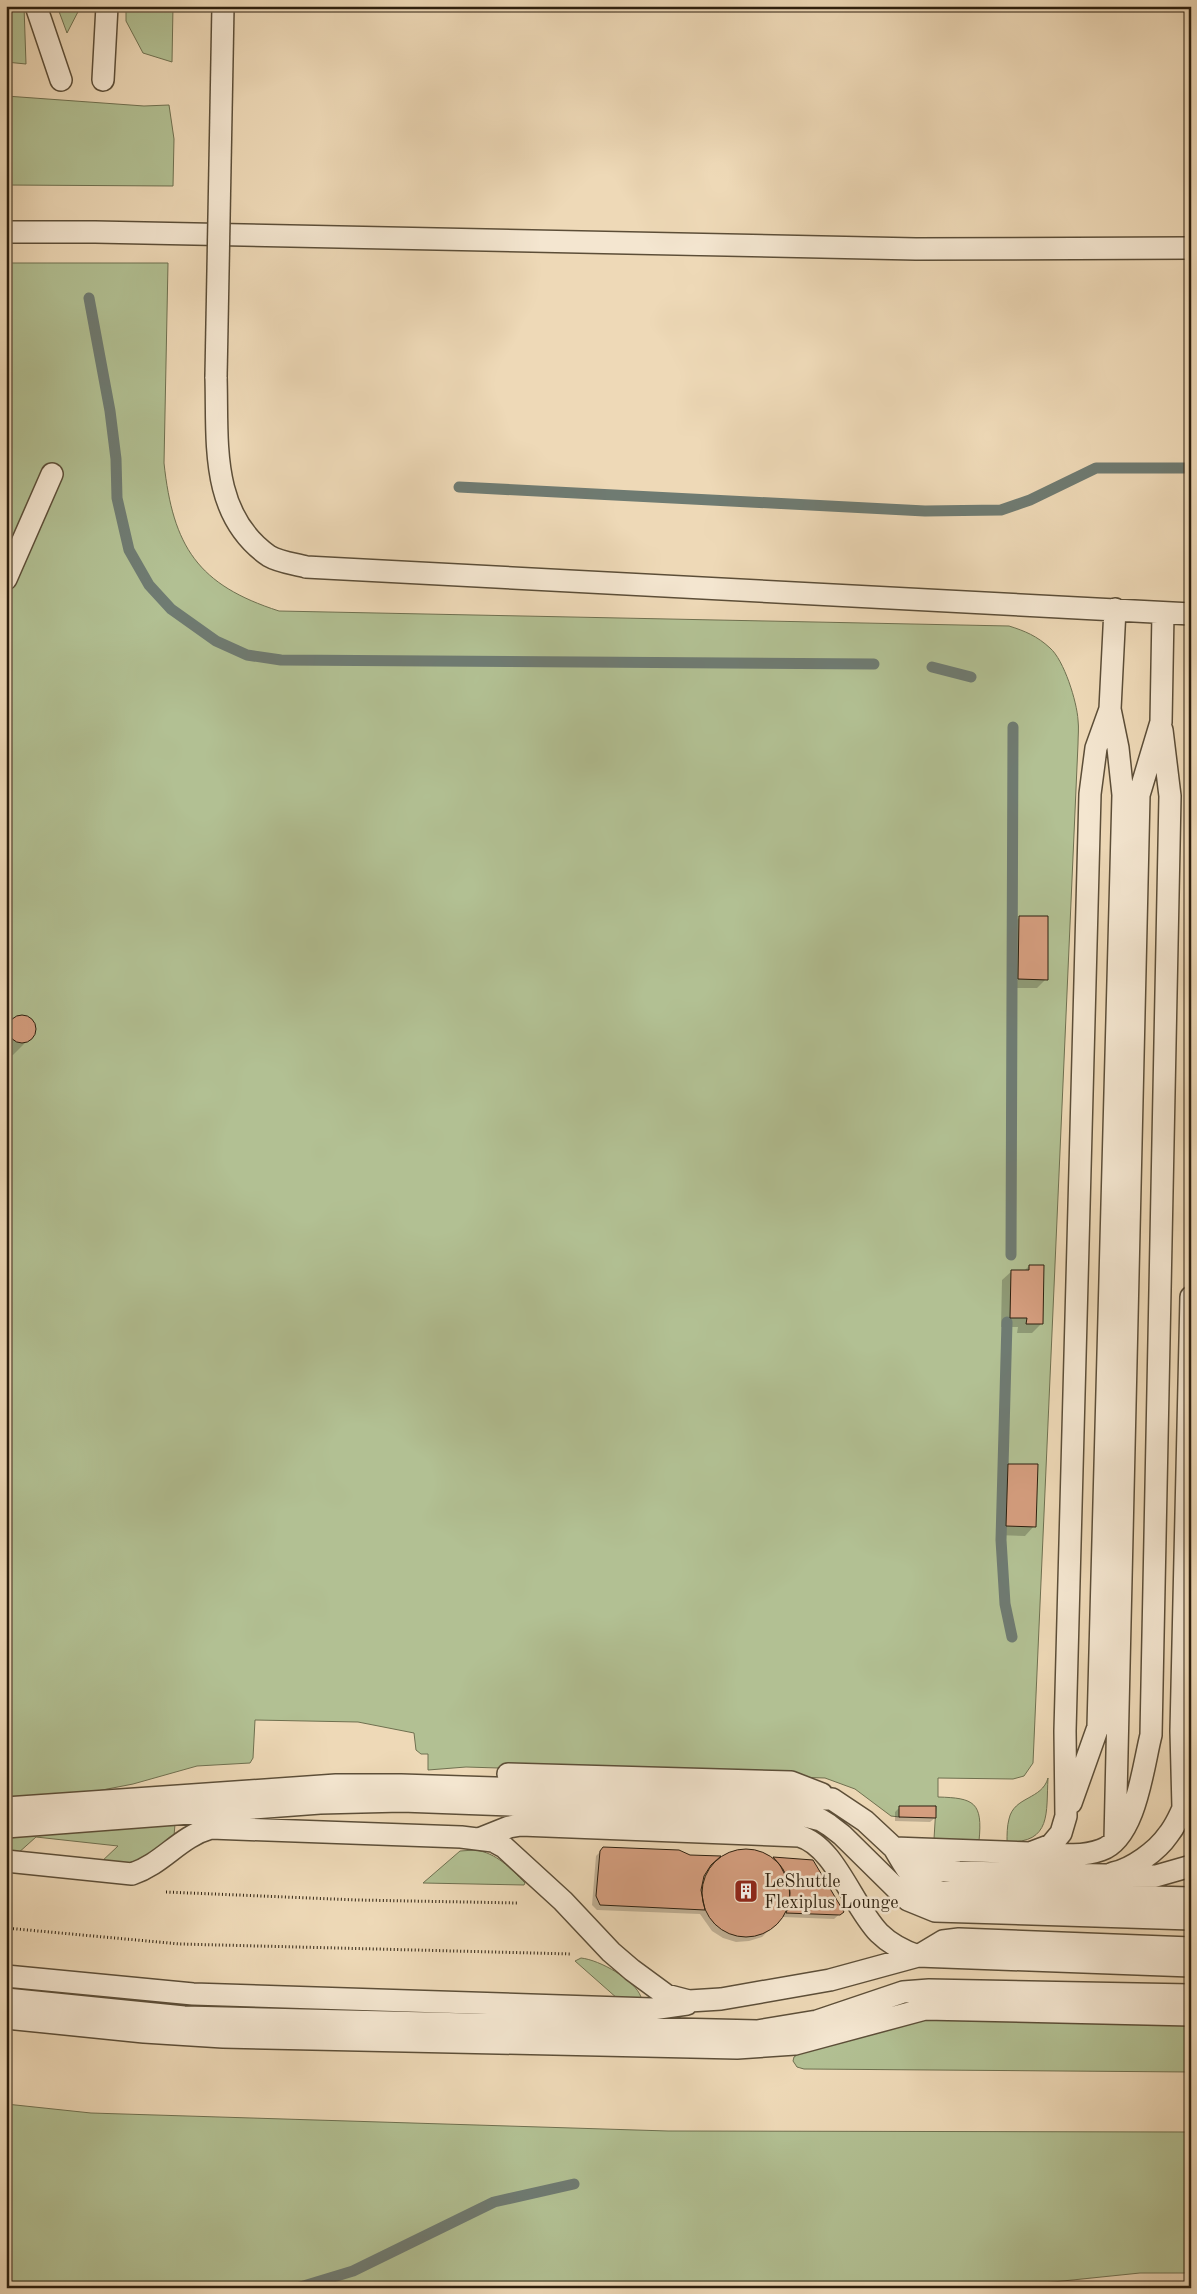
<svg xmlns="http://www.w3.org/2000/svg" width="1197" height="2294" font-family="'Old Standard TT',serif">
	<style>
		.green { fill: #b2c093; stroke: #6f7050 }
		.shadow { fill: #0003 }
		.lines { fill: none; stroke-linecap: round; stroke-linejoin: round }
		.stream { stroke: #6f7b72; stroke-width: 11 }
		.building { fill: #d59e7f; stroke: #2c1f0e }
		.service-casing { stroke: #5c4e38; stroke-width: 24 }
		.path { stroke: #2c1f0e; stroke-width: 3; stroke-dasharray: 1 2.5; stroke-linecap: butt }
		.service { stroke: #f4e6d0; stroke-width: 21 }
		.service-bridge-casing { stroke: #5c4e38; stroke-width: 24; stroke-linecap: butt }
		.service-bridge { stroke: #f4e6d0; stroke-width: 21 }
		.labels { text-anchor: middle; stroke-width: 5; stroke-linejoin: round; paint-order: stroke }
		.poi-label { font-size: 18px; fill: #2c1f0e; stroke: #f4e6d0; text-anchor: start }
	</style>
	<rect width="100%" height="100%" fill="#eed9b7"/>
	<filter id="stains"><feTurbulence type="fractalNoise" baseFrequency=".004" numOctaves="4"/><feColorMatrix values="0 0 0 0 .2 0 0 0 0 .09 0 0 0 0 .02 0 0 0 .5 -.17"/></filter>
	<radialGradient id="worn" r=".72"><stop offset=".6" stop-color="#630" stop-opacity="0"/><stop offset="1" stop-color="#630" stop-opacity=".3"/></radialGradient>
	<path class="green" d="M6,6H24L26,64L6,62Z
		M57,6H81L67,33Z
		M126,6H173L172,62L143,53L126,21Z
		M6,96L144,106L169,105L174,139L173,186L6,185Z
		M6,263H168L164,463C173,547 198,585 279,611L1009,626C1025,631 1037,636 1050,648C1064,660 1077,702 1078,720C1079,728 1078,736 1078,744L1033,1763L1024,1776L1013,1779L938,1778V1797C974,1798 983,1802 979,1841L934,1839L936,1806L899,1817L891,1816L855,1789L825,1778L466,1767L428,1770V1754H421L416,1750L414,1733L358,1722L255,1720L253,1758L250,1763L197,1766L133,1784L92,1792L6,1800Z
		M1048,1778C1046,1813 1052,1843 1007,1842C1007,1835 1007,1826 1009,1819C1014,1796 1042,1800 1048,1778Z
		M175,1824L174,1836L137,1864L100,1863L118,1846L36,1837L17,1854L6,1852V1835Z
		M475,1850C497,1853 510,1868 525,1883L524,1885L423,1883L460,1851Z
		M581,1958C600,1960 635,1980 641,1997L639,1999H618L575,1961Z
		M922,2018L1191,2024V2072L804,2069L797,2067L793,2061L794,2057L800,2053Z
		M6,2104L91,2113L668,2131L1191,2132V2273H1140L995,2288H6Z"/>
	<path class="shadow" d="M1020,917L1046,979L1037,988H1009L1010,927Z
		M18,1015L26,1016L33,1021L35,1026L33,1035L13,1055L7,1057L6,1025Z
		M1029,1266L1042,1323L1032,1333H1017L1018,1327H1001L1002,1280L1012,1271H1024Z
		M1008,1465L1034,1526L1025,1536L997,1535L999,1475Z
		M900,1807L935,1818L930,1822L895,1821V1812Z
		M747,1850L760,1852L773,1858L810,1860L842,1912L834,1919L782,1917L762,1937L749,1941L736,1942L723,1938L712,1931L700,1914L597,1910L592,1905L596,1856L600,1852L721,1857L734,1851Z"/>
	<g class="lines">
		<path class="stream" d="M89,298L110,411L116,459L117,498L129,550L149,585L171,609L216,641L247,655L281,660L874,664
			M459,487L925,511L1001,510L1030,500L1096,468H1191
			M932,667L971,677
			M1011,1255L1013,727
			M1007,1322L1001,1540L1005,1604L1012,1637
			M297,2288L353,2271L494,2202L574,2184"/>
	</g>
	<path class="building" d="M1019,916H1048V980L1018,979Z
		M8 1029a14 14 0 1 1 28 0a14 14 0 1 1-28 0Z
		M1029,1265H1044L1043,1324H1026L1027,1318H1010L1011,1270H1029Z
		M1008,1464H1038L1036,1527L1006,1526Z
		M899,1806H936V1818L899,1817Z
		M603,1847L679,1850L690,1855L721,1856L711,1865L704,1876L701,1890L705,1910L600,1905L596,1896L600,1851Z
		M702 1893a44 44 0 1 1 88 0a44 44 0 1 1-88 0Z
		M773,1857L813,1860L844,1912L840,1915L786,1913L790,1903L789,1883L780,1865Z"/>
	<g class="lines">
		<g class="service-casing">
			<path id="service" d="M36,6L61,80
				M103,80L107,6
				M6,232H95L916,249L1191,248
				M216,377C218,441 209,514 269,556C279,562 295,564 306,567L1191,614
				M6,579L52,474
				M508,1774L791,1782L822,1794
				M1071,1803L1098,1727L1123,795L1118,748L1110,709L1115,609
				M6,1808L336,1785H401L832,1799L865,1821L894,1848L1030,1853L1051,1845L1061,1833L1066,1816L1065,1731L1090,794L1096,748L1110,709
				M1183,1808L1181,1731L1191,1297
				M6,1827L320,1803L402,1801L805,1816L821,1820L829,1825L842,1835L908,1900L935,1911L1191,1919
				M479,1839L509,1827L521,1825L799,1836C835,1846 852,1905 879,1933C890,1944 904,1951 918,1956L943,1941L959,1939L1191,1948
				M1115,1840L1139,795L1161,722L1163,613
				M894,1848C908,1872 913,1885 941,1892L1191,1898
				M903,1853L938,1870L959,1872L1156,1876L1191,1866
				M1032,1853C1055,1854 1079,1858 1101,1850C1136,1838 1143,1766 1151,1735L1170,796L1162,730
				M6,1861L132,1874C164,1863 179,1837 211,1828L461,1837L493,1841L504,1847L563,1901L611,1952L632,1970L666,1995L689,2001L721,1999L830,1980L918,1956L1191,1966
				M1113,1873C1132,1869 1157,1851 1168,1835C1177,1824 1183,1809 1188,1796
				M6,1976L193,1994L652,2009L687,2004
				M6,1999L184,2017L757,2031L817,2021L903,1992L929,1990L1191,1995
				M6,2018L144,2032L223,2037L737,2048L795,2044L925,2009L1191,2015"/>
		</g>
		<path class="path" d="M166,1892L357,1900L519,1903
			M6,1928L180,1944L572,1954"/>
		<use href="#service" class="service"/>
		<g class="service-bridge-casing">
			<path id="service-bridge" d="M216,377L223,6"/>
		</g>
		<use href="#service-bridge" class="service-bridge"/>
	</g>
	<defs>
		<g id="building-square" transform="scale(1.25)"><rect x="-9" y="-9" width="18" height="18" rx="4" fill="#8f2418" stroke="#f4e6d0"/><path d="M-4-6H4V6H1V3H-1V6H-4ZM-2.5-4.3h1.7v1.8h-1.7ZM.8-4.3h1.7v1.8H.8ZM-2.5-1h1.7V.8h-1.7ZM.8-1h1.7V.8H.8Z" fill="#fff"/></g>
	</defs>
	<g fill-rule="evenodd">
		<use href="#building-square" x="746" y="1891"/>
	</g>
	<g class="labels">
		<g class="poi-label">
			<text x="764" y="1887">LeShuttle<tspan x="764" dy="21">Flexiplus Lounge</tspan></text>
		</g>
	</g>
	<rect width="1197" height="2294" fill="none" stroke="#eed9b7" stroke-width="25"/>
	<rect x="8" y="8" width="1182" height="2279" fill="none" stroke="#2c1f0e" stroke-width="2.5"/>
	<rect x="12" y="12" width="1172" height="2269" fill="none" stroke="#2c1f0e"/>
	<rect width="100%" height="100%" filter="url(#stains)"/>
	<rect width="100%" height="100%" fill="url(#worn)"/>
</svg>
